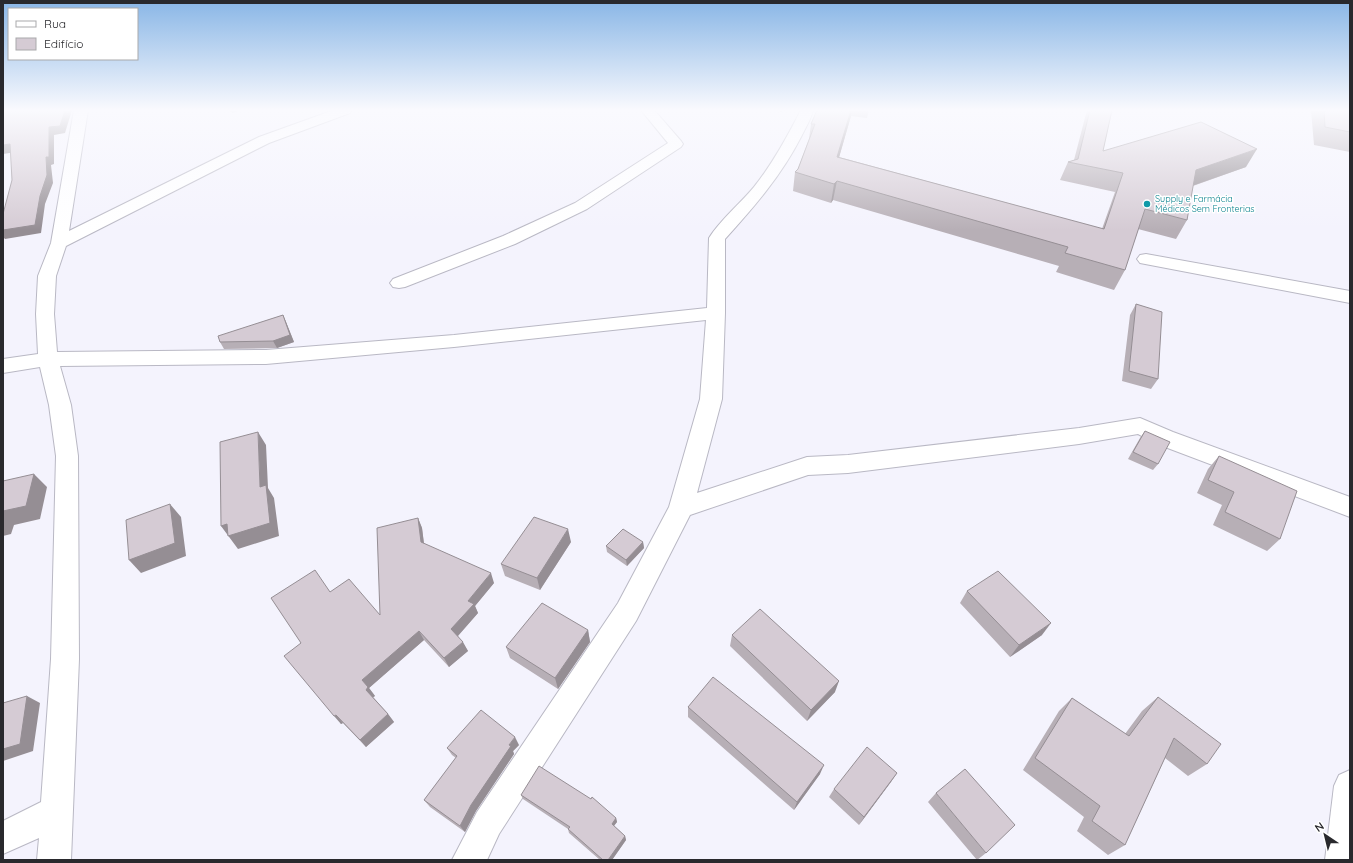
<svg xmlns="http://www.w3.org/2000/svg" width="1353" height="863" font-family="Quicksand,sans-serif">
	<style>
		.lines { fill: none; stroke-linecap: round; stroke-linejoin: round }
		.minor-casing { stroke: #b9b8c4; stroke-width: 2 }
		.secondary-casing { stroke: #b9b8c4; stroke-width: 2 }
		.minor { fill: #fff; fill-rule: evenodd }
		.secondary { fill: #fff; fill-rule: evenodd }
		.wall { fill: #b7afb6 }
		.shaded-wall { fill: #958e94 }
		.building { fill: #d5cbd4; stroke: #958e94 }
		.culture-dot { fill: #0f9aa8; stroke: #fff; stroke-width: 1.5 }
		.labels { text-anchor: middle; stroke-width: 3; stroke-linejoin: round; paint-order: stroke }
		.far-culture-label { font-size: 9px; fill: #0d838f; stroke: #fff; text-anchor: start }
	</style>
	<rect width="100%" height="100%" fill="#f4f3fd"/>
	<g class="lines">
		<g class="minor-casing">
			<path id="minor" d="M74,110H88L69,231L259,137L334,110H352L350,113L269,143L66,246L56,276L54,314L57,352L266,350L454,335L707,308L709,238C721,219 740,204 754,187C773,163 787,137 801,110H813C811,119 805,129 801,137C781,176 754,207 725,239V313L722,399L697,493L807,457L848,455L1079,428L1140,418L1173,432L1350,497V517L1157,444L1138,434L1079,444L848,473L808,475L690,515L636,621L499,834L487,860H452L477,812L618,603L669,507L700,399L706,320L454,347L266,364L60,366L71,405L78,456L79,659L71,860H37L39,838L3,854V821L41,802L51,659L56,456L49,405L40,367L3,373V359L38,354L36,314L38,276L51,243Z
				M641,110H654L681,141L683,144L681,147L587,209L515,244L405,287L399,288L393,287L390,283L393,279L503,236L575,203L668,143Z
				M1146,254L1350,291V303L1140,263L1137,259L1140,255Z"/>
		</g>
		<g class="secondary-casing">
			<path id="secondary" d="M1350,770V860H1325L1334,786L1339,775Z"/>
		</g>
		<use href="#minor" class="minor"/>
		<use href="#secondary" class="secondary"/>
	</g>
	<path class="wall" d="M226,110H240L233,113Z
		M817,110H869L867,118L851,116L839,157L1102,229L1115,192L1060,180L1068,162L1074,160L1087,110H1112L1103,151L1246,167L1193,186L1187,220L1176,239L1138,229L1125,270L1114,290L1056,272L1059,266L833,200L831,203L793,191L795,172L798,169L809,139L811,124Z
		M1311,110H1350V152L1314,145Z
		M1136,304L1158,379L1151,389L1122,381L1130,315Z
		M283,315L286,322L294,342L277,348L224,349L220,342Z
		M1145,431L1158,464L1153,470L1128,459L1140,438Z
		M1219,456L1280,539L1267,551L1213,525L1222,505L1197,493L1208,469Z
		M418,518L422,528L424,544L494,583L475,606L478,613L458,636L468,651L449,667L424,640L369,688L375,696L373,697L388,714L394,722L366,747L343,723L341,724L301,643L330,592L380,615Z
		M571,542L540,590L505,576L501,564Z
		M643,542L644,548L627,566L607,552L606,546Z
		M967,591L1042,635L1010,657L960,603Z
		M588,630L590,642L558,689L510,658L506,647Z
		M732,635L835,692L807,721L730,646Z
		M1158,697L1207,764L1188,776L1165,758L1125,845L1108,855L1077,831L1084,817L1023,770L1059,711L1072,698L1125,734L1142,711Z
		M688,707L820,774L794,810L688,717Z
		M519,745L513,751L514,754L476,811L465,832L430,807L424,800L456,758L452,755L447,748Z
		M897,773L859,825L829,797L834,789Z
		M936,793L986,853L977,860L928,802Z
		M521,795L616,818L617,822L614,826L625,836L626,840L612,860H600L569,833L568,829L523,799Z"/>
	<path class="shaded-wall" d="M65,110H72L65,133L54,135V164L51,165L53,183L45,204L41,233L5,239L3,237V230L46,157L49,127Z
		M232,110H240L233,113Z
		M780,110H789L780,112Z
		M851,110H852L851,116L834,175L837,157Z
		M10,144L16,152L3,154V145Z
		M1257,149L1246,167L1186,188L1196,170Z
		M837,181L833,200L831,203L834,184Z
		M283,315L286,322L294,342L277,348L273,341Z
		M258,432L266,445L268,488L274,498L279,536L238,549L221,526L260,487Z
		M34,474L47,487L40,519L14,525L11,534L3,536V511Z
		M170,504L181,517L186,556L141,573L129,560Z
		M418,518L422,528L425,552L421,542Z
		M568,529L571,542L540,590L537,578Z
		M643,542L644,548L627,566L626,560Z
		M491,573L494,583L475,606L478,613L456,638L451,629L468,601Z
		M1051,623L1042,635L1010,657L1019,645Z
		M588,630L590,642L558,689L555,678Z
		M419,631L424,640L369,688L375,696L372,698L366,690L362,680Z
		M463,642L468,651L449,667L444,658Z
		M839,681L835,692L807,721L811,710Z
		M27,696L40,703L33,751L3,761V749Z
		M388,714L394,722L366,747L360,740Z
		M336,715L343,723L341,724L334,716Z
		M515,737L519,745L513,751L514,754L476,811L465,832L460,826L471,805L509,745Z
		M824,765L820,774L794,810L797,802Z
		M897,773L891,782L859,825L864,817Z
		M616,818L617,822L612,828V824Z
		M625,836L626,840L612,860H608Z"/>
	<path class="building" d="M3,110H65L60,126L49,127V157H46L47,175L40,196L35,225L3,230V214L12,180L10,144L3,145Z
		M817,110H851L837,157L1104,229L1123,173L1068,162L1078,159L1090,110H1112L1103,151L1201,122L1257,149L1196,170L1187,220L1145,209L1125,270L1065,253L1068,247L837,181L834,184L795,172L798,169L815,124H811Z
		M1324,110H1350V132L1325,127Z
		M1136,304L1162,312L1158,379L1129,371Z
		M283,315L290,335L273,341L220,342L218,336Z
		M1145,431L1170,442L1158,464L1133,452Z
		M258,432L260,487L266,485L270,523L228,536L227,524L221,526L220,442Z
		M1219,456L1297,491L1280,539L1225,512L1234,492L1208,480Z
		M34,474L26,506L3,511V481Z
		M170,504L175,543L129,560L126,520Z
		M534,517L568,529L537,578L501,564Z
		M418,518L421,542L491,573L468,601L474,604L451,629L463,642L444,658L419,631L362,680L368,687L366,690L388,714L360,740L336,715L334,716L284,656L301,643L271,598L315,570L330,592L349,579L380,615L377,528Z
		M623,529L643,542L626,560L606,546Z
		M998,571L1051,623L1019,645L967,591Z
		M542,603L588,630L555,678L506,647Z
		M760,609L839,681L811,710L732,635Z
		M713,677L824,765L797,802L688,707Z
		M27,696L20,744L3,749V703Z
		M1158,697L1221,744L1207,764L1174,738L1125,845L1092,821L1100,806L1035,758L1072,698L1129,736Z
		M481,710L515,737L509,745L511,746L471,805L460,826L424,800L457,756L447,748Z
		M867,747L897,773L864,817L834,789Z
		M539,766L591,799L592,797L616,818L612,824L625,836L608,860H603L568,829L570,827L521,795Z
		M965,769L1015,825L986,853L936,793Z"/>
	<linearGradient id="sky" x2="0" y2="1"><stop stop-color="#89b6e6"/><stop offset="0.48" stop-color="#fafafe"/><stop offset="1" stop-color="#fafafe" stop-opacity="0"/></linearGradient>
	<rect width="1353" height="230" fill="url(#sky)"/>
	<circle class="culture-dot" cx="1147" cy="204" r="4"/>
	<g class="labels">
		<g class="far-culture-label">
			<text x="1155" y="202">Supply e Farmácia<tspan x="1155" dy="10">Médicos Sem Fronterias</tspan></text>
		</g>
	</g>
	<rect width="1353" height="863" fill="none" stroke="#29292d" stroke-width="8"/>
	<rect x="8" y="8" width="130" height="52" fill="#ffffff" stroke="#a9a9ab"/>
	<rect x="16" y="21" width="20" height="6" fill="#ffffff" stroke="#a9a9ab"/>
	<text x="44" y="28" font-size="12" fill="#29292d">Rua</text>
	<rect x="16" y="38" width="20" height="12" fill="#d5cbd4" stroke="#a9a9ab"/>
	<text x="44" y="48" font-size="12" fill="#29292d">Edifício</text>
	<g transform="translate(1325 835) rotate(325)" stroke="#ffffff" stroke-width="3" paint-order="stroke">
	<path d="M0-3L7 15L0 10L-7 15Z" fill="#29292d"/>
	<text y="-6" font-size="11" font-weight="bold" text-anchor="middle" fill="#29292d">N</text>
	</g>
</svg>
